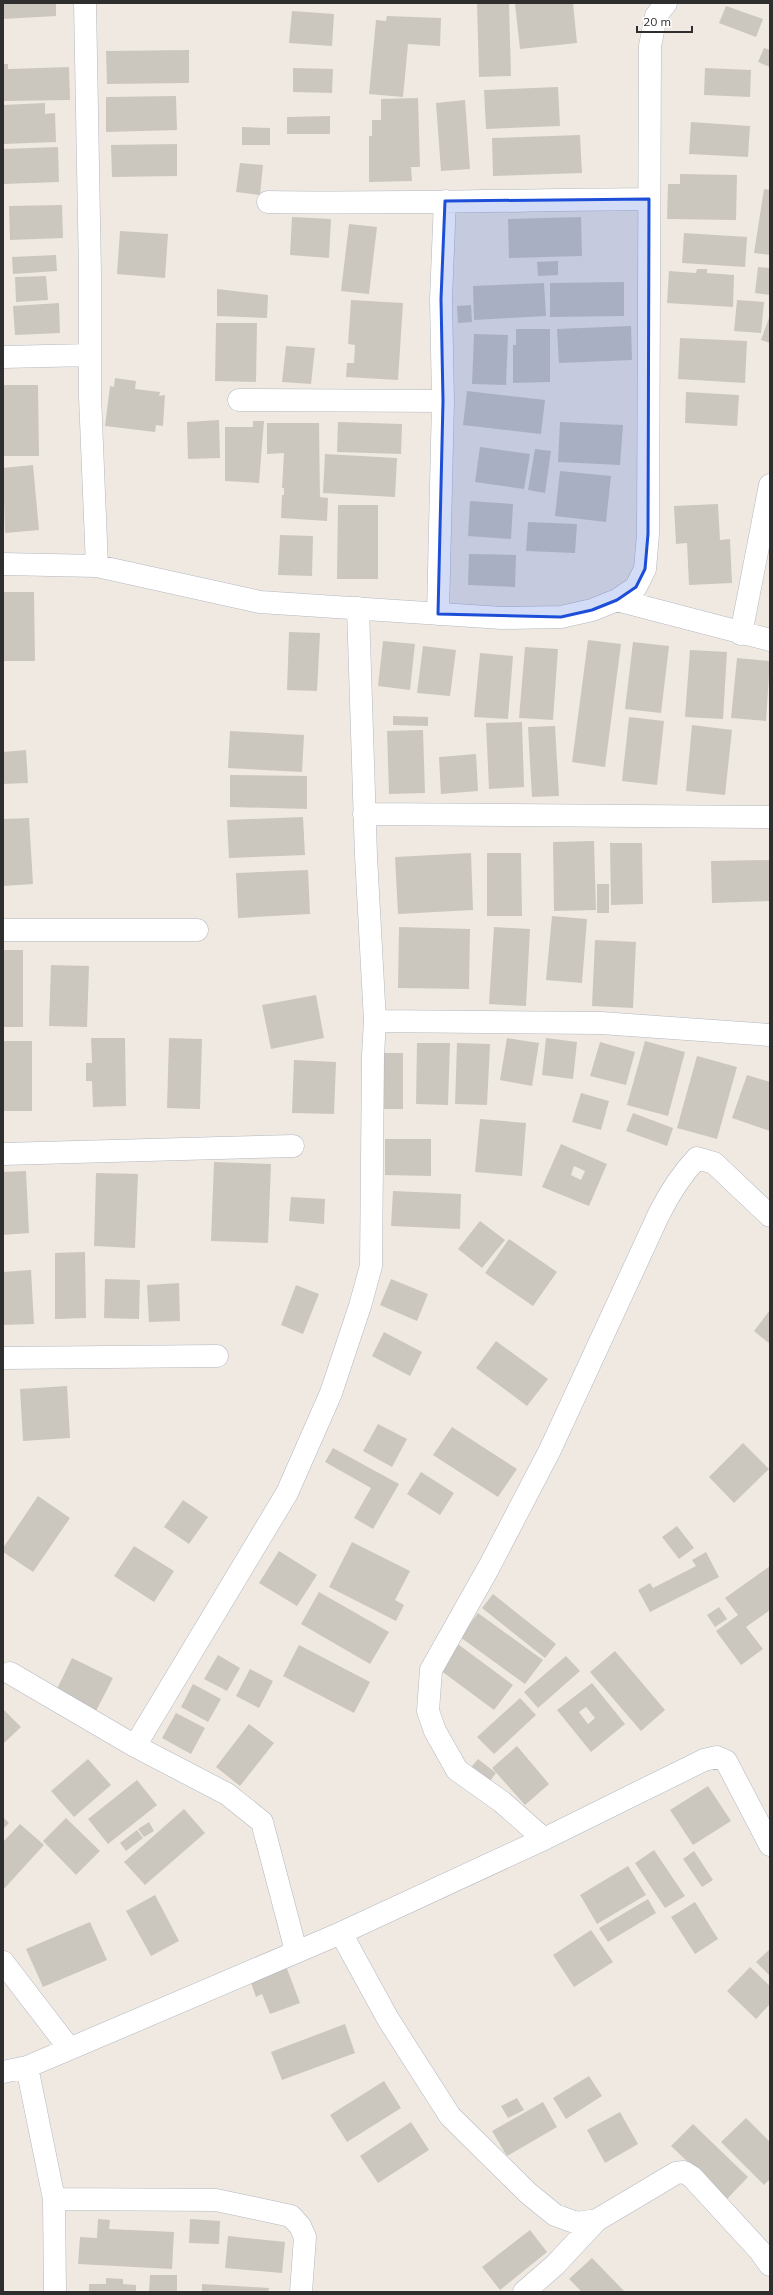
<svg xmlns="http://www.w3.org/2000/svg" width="773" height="2295" font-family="Mulish,sans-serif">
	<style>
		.building { fill: #cbc7bf; fill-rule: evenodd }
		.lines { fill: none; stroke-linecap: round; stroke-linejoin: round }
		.street-casing { stroke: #b4b7c1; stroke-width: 23 }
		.street { stroke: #fff; stroke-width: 22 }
		.marked { fill: #1d4ed8; fill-opacity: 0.2; stroke: #1d4ed8; stroke-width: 3; stroke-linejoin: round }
	</style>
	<rect width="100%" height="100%" fill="#efe9e1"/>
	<path class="building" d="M3,3H56V16L3,19Z
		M477,3H509L511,76L479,77Z
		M526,3H573L577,43L520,49L515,4Z
		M726,6L763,19L756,37L719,23Z
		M292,11L334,14L332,46L289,43Z
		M387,16L441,18L440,46L408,44L403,97L369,94L376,20L386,21Z
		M764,48L770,50V67L758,62Z
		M189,50V83L107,84L106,51Z
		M3,64H8V69L69,67L70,100L3,101Z
		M293,68L333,69L332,93L293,92Z
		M705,68L751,70L750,97L704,95Z
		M558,87L560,126L486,129L484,90Z
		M176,96L177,130L106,132V97Z
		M418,98L420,167H411L412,181L369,182V136H372V120H381V99Z
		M465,100L470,169L441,171L436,103Z
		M45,103V114L55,113L56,142L3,144V105Z
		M330,116V134H287V117Z
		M691,122L750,126L748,157L689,154Z
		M242,127L270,128V145H242Z
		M580,135L582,173L493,176L492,138Z
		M177,144V176L112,177L111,145Z
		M58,147L59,182L3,184V149Z
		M240,163L263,165L260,195L236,192Z
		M680,174L737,175L736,220L667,219L668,184H680Z
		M764,189L770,190V255L754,253Z
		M62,205L63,238L10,240L9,206Z
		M292,217L331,219L329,258L290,255Z
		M581,217L582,256L509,258L508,219Z
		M349,224L377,227L369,294L341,291Z
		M120,231L168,234L165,278L117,274Z
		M684,233L747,237L745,267L682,263Z
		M56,255L57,271L13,274L12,257Z
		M558,261V275L538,276L537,262Z
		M758,267L770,268V295L755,293Z
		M697,269H707V273L734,275L733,307L667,303L669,271L696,273Z
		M46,276L48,300L16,302L15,277Z
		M624,282V316L550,317V283Z
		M544,283L546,316L474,320L473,286Z
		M217,289L268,295L267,318L217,316Z
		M351,300L403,303L398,380L346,377L347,363H354L355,345L348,344Z
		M737,300L764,302L761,333L734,331Z
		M59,303L60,333L15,335L13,306Z
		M471,305L472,322L458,323L457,306Z
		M770,315V343L761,340Z
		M216,323H257L256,382L215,381Z
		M631,326L632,360L559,363L557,329Z
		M516,329H550V382L513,383V345H516Z
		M474,334L508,335L506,385L472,384Z
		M680,338L747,341L745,383L678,379Z
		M286,346L315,348L311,384L282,382Z
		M115,378L136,381L135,389L160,392L159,396L165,395L163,426L156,425L155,432L105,426L110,386L114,387Z
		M3,385H38L39,456H3Z
		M467,391L545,400L541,434L463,425Z
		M686,392L739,395L737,426L685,423Z
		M219,420L220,458L188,459L187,422Z
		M253,421H264L259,483L225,481V427H253Z
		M338,422L402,424L401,454L337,452Z
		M560,422L623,425L620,465L558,462Z
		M267,423H319L320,497L328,498L327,521L281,518L282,495H284V488H282L284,453L267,454Z
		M480,447L530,454L524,489L475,482Z
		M535,449L551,451L545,493L528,490Z
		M325,454L397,458L395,497L323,493Z
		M33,465L39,530L5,533L3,468Z
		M560,471L611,476L606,522L555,516Z
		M470,501L513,504L511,539L468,536Z
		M718,504L720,540L730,539L732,583L689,585L687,543L676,544L674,506Z
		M338,505H378V579H337Z
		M528,522L577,524L575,553L526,551Z
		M280,535L313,536L312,576L278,575Z
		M469,554L516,555L515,587L468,585Z
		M3,592H34L35,661H3Z
		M289,632L320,633L317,691L287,690Z
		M588,640L621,644L605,767L572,762Z
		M383,641L415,644L410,690L378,686Z
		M633,642L669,646L661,713L625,709Z
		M423,646L456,650L450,696L417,693Z
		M525,647L558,649L553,720L519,718Z
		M690,650L727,652L723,719L685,717Z
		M480,653L513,656L508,719L474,717Z
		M737,658L770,661L766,721L731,718Z
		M393,716L428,717V726L393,725Z
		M629,717L664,721L657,785L622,781Z
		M522,722L524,787L489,789L486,723Z
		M692,725L732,730L725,795L686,791Z
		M555,726L559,796L532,797L528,727Z
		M423,730L425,793L389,794L387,731Z
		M230,731L304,735L302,772L228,768Z
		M26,750L28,783L3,784V752Z
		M476,754L478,791L441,794L439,757Z
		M230,775L307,776V809L230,807Z
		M303,817L305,855L229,858L227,820Z
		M29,818L33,884L3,886V819Z
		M594,841L596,910L554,911L553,842Z
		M610,843H642L643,904L611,905Z
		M471,853L473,910L398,914L395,857Z
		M487,853H521L522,916H487Z
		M770,860V901L712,903L711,861Z
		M308,870L310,914L238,918L236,873Z
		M597,884H609V913H597Z
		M552,916L587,919L582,983L546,980Z
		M399,927L470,929L469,989L398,988Z
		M494,927L530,929L526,1006L489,1004Z
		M595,940L636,942L633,1008L592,1006Z
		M3,950H23V1027H3Z
		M51,965L89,966L87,1027L49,1026Z
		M316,995L324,1038L271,1049L262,1005Z
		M91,1038H125L126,1106L93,1107L92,1081H86V1063H92Z
		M169,1038L202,1039L200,1109L167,1108Z
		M507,1038L539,1043L532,1086L500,1080Z
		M546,1038L577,1042L573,1079L542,1075Z
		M3,1041H32V1111H3Z
		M645,1041L685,1052L668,1116L627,1105Z
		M600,1042L635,1052L626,1085L590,1076Z
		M417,1043H450L448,1105L416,1104Z
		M457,1043L490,1044L487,1105L455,1104Z
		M384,1053H403V1109H384Z
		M697,1056L737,1067L717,1139L677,1128Z
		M294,1060L336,1062L334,1114L292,1113Z
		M747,1075L770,1082V1131L732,1118Z
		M581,1093L609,1101L601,1130L572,1122Z
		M633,1113L673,1128L667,1146L626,1131Z
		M480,1119L526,1123L522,1176L475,1172Z
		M385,1139H431V1176L385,1175Z
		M561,1144L607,1164L589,1206L542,1187ZM574,1166L585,1171L581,1180L571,1175Z
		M214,1162L271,1164L268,1243L211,1241Z
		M26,1171L29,1233L3,1235V1172Z
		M96,1173L138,1174L135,1248L94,1246Z
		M393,1191L461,1194L460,1229L391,1226Z
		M291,1197L325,1199L324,1224L289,1221Z
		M480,1221L505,1240L482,1268L458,1249Z
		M509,1239L557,1272L533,1306L485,1273Z
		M85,1252L86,1318L55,1319V1253Z
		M31,1270L34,1324L3,1325V1272Z
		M105,1279L140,1280L139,1319L104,1318Z
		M391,1279L428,1294L417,1321L380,1305Z
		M179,1283L180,1321L149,1322L147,1285Z
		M296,1285L319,1294L303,1334L281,1325Z
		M770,1310V1344L754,1331Z
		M384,1332L422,1352L410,1376L372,1356Z
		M496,1341L548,1379L527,1406L476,1368Z
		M67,1386L70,1438L23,1441L20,1389Z
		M378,1424L407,1439L392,1467L363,1451Z
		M452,1427L517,1469L498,1497L433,1455Z
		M743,1443L769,1469L734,1503L709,1477Z
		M333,1448L399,1484L373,1529L354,1518L371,1488L325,1462Z
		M421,1472L454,1493L440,1515L407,1494Z
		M38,1496L70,1518L33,1572L3,1552V1548Z
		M183,1500L208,1517L189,1544L164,1527Z
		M677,1526L694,1548L679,1559L662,1537Z
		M352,1542L410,1571L395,1600L404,1605L396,1621L329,1587Z
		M134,1546L174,1571L154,1602L114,1576Z
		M279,1551L317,1575L297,1606L259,1583Z
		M706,1552L719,1577L650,1612L638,1590L650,1583L653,1588L696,1566L692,1560Z
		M770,1566V1610L746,1627L763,1649L741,1665L716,1631L738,1615L725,1598Z
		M319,1592L389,1632L370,1664L301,1624Z
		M493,1594L556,1644L545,1658L482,1608Z
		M719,1607L727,1619L715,1627L707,1615Z
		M478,1613L543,1660L525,1684L460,1637Z
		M455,1642L513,1685L494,1710L436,1667Z
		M299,1645L370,1682L354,1713L283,1676Z
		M615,1651L665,1710L641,1731L590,1672Z
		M218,1655L240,1668L227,1691L204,1679Z
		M566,1656L580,1671L538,1708L524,1692Z
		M72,1658L113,1678L96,1711L56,1691Z
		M250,1669L273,1681L259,1708L236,1696Z
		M592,1683L625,1724L591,1752L557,1710ZM586,1707L595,1718L588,1724L579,1712Z
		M193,1684L221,1699L208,1722L181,1707Z
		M520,1698L536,1715L494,1754L477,1737Z
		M3,1709L21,1727L3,1744Z
		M176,1713L205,1728L191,1754L162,1738Z
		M249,1724L274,1743L240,1786L216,1767Z
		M517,1746L549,1784L525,1805L492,1768Z
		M88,1759L111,1785L74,1817L51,1791Z
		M478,1759L496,1773L487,1785L469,1770Z
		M137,1780L157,1805L108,1844L88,1819Z
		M708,1786L731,1821L693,1845L670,1810Z
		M184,1809L205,1833L145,1885L124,1862Z
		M3,1817L9,1823L3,1829Z
		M66,1818L100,1851L76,1875L43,1841Z
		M149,1822L154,1831L144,1837L138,1829Z
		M20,1824L44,1845L3,1890V1842Z
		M137,1830L143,1838L126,1851L120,1843Z
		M654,1850L685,1896L665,1908L635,1863Z
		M694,1851L713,1880L702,1887L683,1859Z
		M628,1866L646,1895L597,1924L580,1895Z
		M155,1895L179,1941L151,1956L126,1911Z
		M648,1899L656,1913L608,1942L599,1928Z
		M695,1902L718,1939L695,1954L671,1917Z
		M90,1922L107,1960L43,1987L26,1949Z
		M591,1930L613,1962L574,1987L553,1955Z
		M770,1949V1976L756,1962Z
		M286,1966L300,2003L270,2014L262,1994L256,1997L251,1983L257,1981L256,1978Z
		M750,1967L770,1986V2004L756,2019L727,1991Z
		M345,2024L355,2053L282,2080L271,2052Z
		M589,2076L602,2096L566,2119L553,2098Z
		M384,2081L401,2108L347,2142L330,2115Z
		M517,2098L524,2110L508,2118L501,2106Z
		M543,2102L557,2127L507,2156L492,2131Z
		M620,2112L638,2144L605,2163L587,2130Z
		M746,2118L770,2142V2179L764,2185L721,2142Z
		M411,2122L429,2150L378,2183L360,2156Z
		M693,2124L748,2177L727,2199L671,2146Z
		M98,2219L110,2220L109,2229L174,2232L172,2269L78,2264L80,2237L97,2238Z
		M190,2219L220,2221L219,2244L189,2243Z
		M530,2230L547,2252L500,2290L482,2267Z
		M228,2236L285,2242L282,2273L225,2268Z
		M592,2258L625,2292H582L569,2279Z
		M150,2275H177V2292H149Z
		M106,2278L123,2279V2284L136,2285V2292H89V2284H106Z
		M202,2284L269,2288L268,2292H202Z"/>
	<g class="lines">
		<g class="street-casing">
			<path id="street" d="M85,3L90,274V396L97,566
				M268,202C395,204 522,200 649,199
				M3,357L90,355
				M239,400L443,401
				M3,564L97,566L260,602L502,618L561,617L592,610L617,600L636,587L645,569L648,534L650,46L656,16L666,3
				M617,600L770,640
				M438,614L443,401L441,299L445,201
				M741,634L770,485
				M364,814L770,817
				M3,930H197
				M375,1021L601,1023L770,1035
				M3,1154L293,1146
				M3,1358L217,1356
				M10,1673L135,1746L227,1794L262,1822L296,1951
				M135,1746L287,1493L331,1393L360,1306L371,1266L373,1055L375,1021L366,856L358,608
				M544,1839L502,1802L457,1770L435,1731L428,1711L431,1670L489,1567L550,1450L659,1214C669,1194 681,1175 697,1158L714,1163L770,1216
				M341,1933L388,2019L450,2116L528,2193L555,2215L577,2223L597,2220L676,2173L684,2172L692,2177L760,2251L770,2265
				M3,1962L69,2048
				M27,2067L54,2199L55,2292
				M3,2072L27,2067L341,1933L544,1839L704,1760L717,1757L726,1761L770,1845
				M54,2199L216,2200L291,2216L300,2226L305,2237L301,2292
				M524,2292L555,2265L597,2220"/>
		</g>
		<use href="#street" class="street"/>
	</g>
	<path class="marked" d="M649,199L648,534L645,569L636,587L617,600L592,610L561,617L438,614L443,401L441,299L445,201Z"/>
	<rect width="773" height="2295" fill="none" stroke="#2e2e2e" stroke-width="8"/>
	<path d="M637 26v6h55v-6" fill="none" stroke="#2e2e2e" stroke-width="2"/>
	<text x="643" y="26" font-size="12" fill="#2e2e2e" stroke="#ffffff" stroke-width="3" paint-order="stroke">20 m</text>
</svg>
